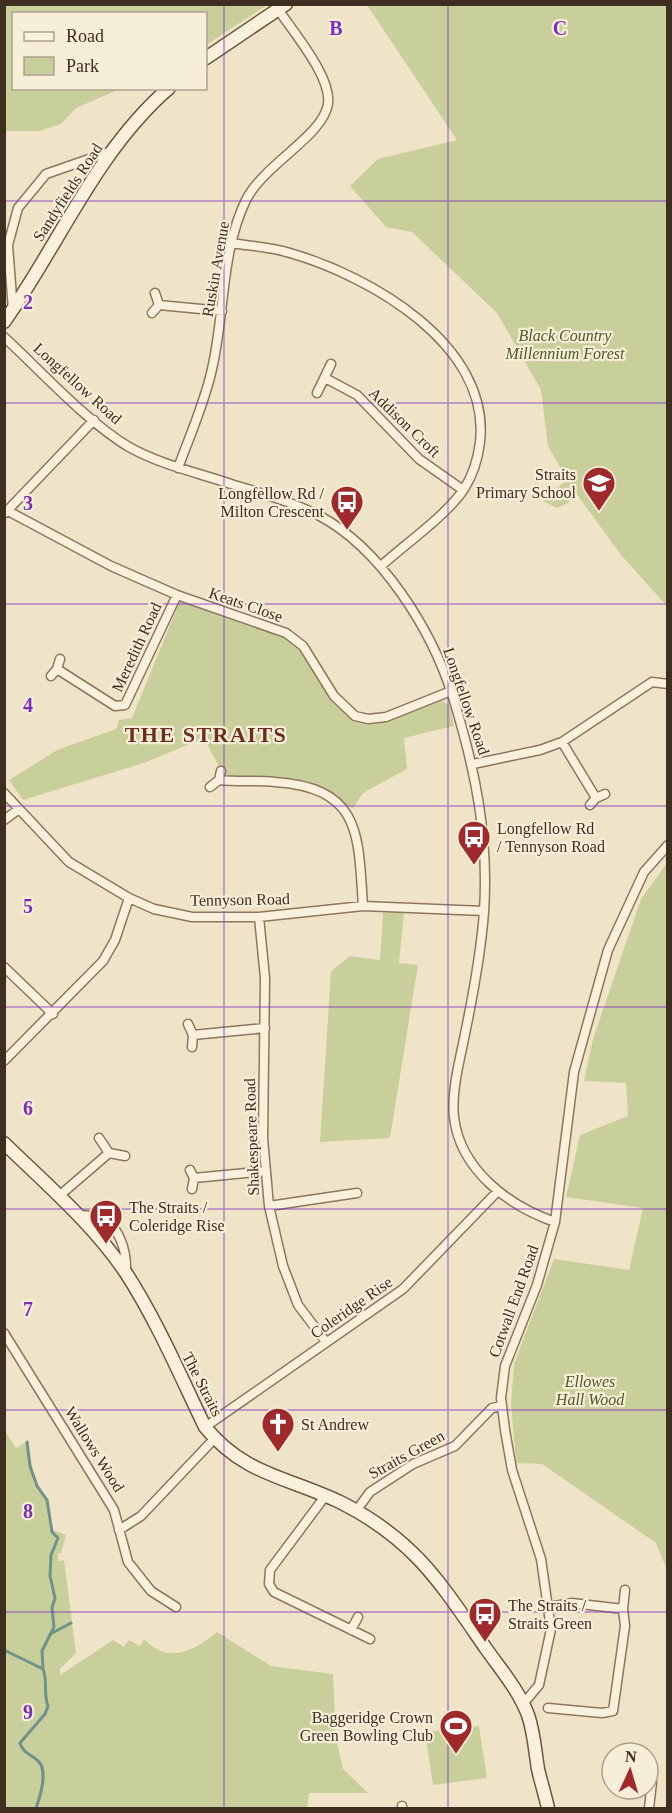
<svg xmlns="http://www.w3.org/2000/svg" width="672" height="1813" font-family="Georgia,serif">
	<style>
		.green { fill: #c9cf9b }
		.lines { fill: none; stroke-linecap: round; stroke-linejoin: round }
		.stream { stroke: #6f938a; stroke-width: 3 }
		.street-casing { stroke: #8d765c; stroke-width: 11 }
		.secondary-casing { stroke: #6f573f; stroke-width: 15 }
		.street { stroke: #faf1dc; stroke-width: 8 }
		.secondary { stroke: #faf1dc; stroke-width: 12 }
		.grid { fill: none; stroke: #7b2cbf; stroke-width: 1.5; stroke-opacity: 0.55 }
		.labels { text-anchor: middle; stroke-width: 4.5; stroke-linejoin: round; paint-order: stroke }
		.street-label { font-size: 16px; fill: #3d2e20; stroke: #f7eed8 }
		.park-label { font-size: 16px; font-style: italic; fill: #4d5a26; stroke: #f7eed8 }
		.poi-label { font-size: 16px; fill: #3d2e20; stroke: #f7eed8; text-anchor: start }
		.district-label { font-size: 22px; font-weight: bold; letter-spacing: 1.5px; fill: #6b2e1e; stroke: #f7eed8 }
		.grid-label { font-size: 20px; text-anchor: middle; font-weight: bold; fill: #7b2cbf; stroke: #f7eed8; stroke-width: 4.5; stroke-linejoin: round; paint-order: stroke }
	</style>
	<rect width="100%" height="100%" fill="#f0e4c8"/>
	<path class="green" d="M4,5L5,4L267,5L206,45V14H14V88L120,89L76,108L61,124L39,131H5Z
		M367,5H667V606L621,555L576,493L568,503L557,508L543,501L567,479L548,446L541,390L497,313L412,232L386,227L350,186L378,159L457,140Z
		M180,601L286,636L301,649L327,690L346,715L356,720L384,721L441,700L450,706L454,726L404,738L407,769L363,793L353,808C344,806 332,789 318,785C291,775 258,777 229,778L218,765L204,738L144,763L23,800L9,780L57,750L116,729L119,720L132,718Z
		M667,863V1570L656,1543L542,1464L516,1463L511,1404L514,1364L554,1259L629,1270L643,1208L566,1197L580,1135L628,1116L626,1083L584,1081L593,1039L641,899Z
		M404,911L399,963L418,965L390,1138L320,1142L331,971L350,956L380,960L383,913Z
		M4,1430L16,1448L28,1441L33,1475L47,1500L48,1518L52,1530L66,1535L61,1553L57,1554L59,1561L64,1560L76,1653L60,1669V1675L113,1640L124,1647L129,1640L140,1646L144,1639C167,1664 194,1652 217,1632L271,1666L333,1674L336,1738L343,1769L368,1793H309L307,1808H5Z
		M479,1726L487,1778L433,1785L425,1732Z"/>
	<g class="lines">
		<path class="stream" d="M27,1442L30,1466L37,1486L47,1500L52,1532L58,1538L51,1555L50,1576L55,1598L52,1608L54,1627L42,1651L43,1669
			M52,1633L71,1623
			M4,1650L43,1669C48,1682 43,1693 48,1706L45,1714L20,1743C23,1753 30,1754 37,1760C49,1769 40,1797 36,1808"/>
		<g class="street-casing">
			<path id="street" d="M231,243C250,246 271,247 290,253C370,276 491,345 480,442C478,459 473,475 464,489C447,515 405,544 381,566
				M159,305L222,311
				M13,310L8,245L18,208L46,174L112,151
				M152,313L159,305L155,293
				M4,337C40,370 88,423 129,447C161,465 199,473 234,485C262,493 292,502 318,515C381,548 432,630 453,697C475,769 489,835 484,912C481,951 474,990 466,1029C461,1056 451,1089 454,1117C460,1170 509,1206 555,1222
				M325,378L357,395L419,459L463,490
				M317,393L331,364
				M178,468C190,435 205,402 212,369C225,313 221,251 246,200C264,164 323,136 328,104C332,77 293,32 278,9
				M8,511L111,566L177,595L286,633L303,646L334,696L355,716L368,719L386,717L451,691
				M5,513L94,420
				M57,669L115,706L125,705L177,595
				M51,676L57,669L60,659
				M562,742L596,798
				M473,764L540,750L562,742L652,682L668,684
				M219,780C237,782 256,780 275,782C362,788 358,835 363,906
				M210,787L219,780L221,771
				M4,793L69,862L129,898L154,909L192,917H259L363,906L484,911
				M590,805L596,798L605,794
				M4,820L19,809
				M259,917L265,978L263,1138L269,1206L283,1266L298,1305L326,1342
				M4,967L53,1014
				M188,1024L193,1035L192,1047
				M193,1035L265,1028
				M4,1061L103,961L115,940L129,898
				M99,1138L109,1153L125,1156
				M190,1170L194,1178L192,1189
				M194,1178L266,1171
				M59,1196L109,1153
				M269,1206L357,1193
				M78,1215C84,1216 92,1215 98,1217C120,1224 127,1252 126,1273
				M4,1333L114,1510L128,1562L151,1591L176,1607
				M205,1427L403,1289L497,1192
				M326,1495L270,1570L269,1584L274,1592L370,1639
				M356,1511L370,1492L413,1464L455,1446L492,1408L501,1406
				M119,1530L141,1516L215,1438
				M549,1607L572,1603L623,1609
				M351,1630L358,1617
				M523,1704L539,1685L551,1629L541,1559L512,1470L505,1430L501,1398L505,1366L537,1285L555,1222L574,1072L608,950L644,872L668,845
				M548,1708L602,1713L613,1711L625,1626L623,1609L625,1590
				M402,1806V1808
				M649,1808L652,1782"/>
		</g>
		<g class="secondary-casing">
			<path id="secondary" d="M206,58L286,4
				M4,322C59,245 96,151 169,88
				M4,1143C46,1184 93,1224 126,1273C157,1321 180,1375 205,1427C245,1476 289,1477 342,1503C416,1541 441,1584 487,1650C502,1671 519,1691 528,1715C534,1732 535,1751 538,1769C541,1782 545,1795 548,1808"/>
		</g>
		<use href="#street" class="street"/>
		<use href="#secondary" class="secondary"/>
	</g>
	<path class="grid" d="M224,4V1808M448,4V1808M4,201H668M4,403H668M4,604H668M4,806H668M4,1007H668M4,1209H668M4,1410H668M4,1612H668"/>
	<defs>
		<g id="school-pin" transform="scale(1.725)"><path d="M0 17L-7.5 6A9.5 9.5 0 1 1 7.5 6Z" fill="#9e2a2b" stroke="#f7eed8"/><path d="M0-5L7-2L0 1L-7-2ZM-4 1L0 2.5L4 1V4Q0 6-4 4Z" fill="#fff"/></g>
		<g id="bus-pin" transform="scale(1.725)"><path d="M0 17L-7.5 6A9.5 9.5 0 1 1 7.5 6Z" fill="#9e2a2b" stroke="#f7eed8"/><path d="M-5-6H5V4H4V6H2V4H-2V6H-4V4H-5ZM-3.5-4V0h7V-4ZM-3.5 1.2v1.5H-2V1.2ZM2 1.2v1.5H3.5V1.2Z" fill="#fff"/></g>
		<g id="church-pin" transform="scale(1.725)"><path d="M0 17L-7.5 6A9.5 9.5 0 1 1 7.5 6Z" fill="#9e2a2b" stroke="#f7eed8"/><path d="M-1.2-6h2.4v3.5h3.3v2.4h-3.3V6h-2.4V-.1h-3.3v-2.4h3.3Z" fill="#fff"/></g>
		<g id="stadium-pin" transform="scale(1.725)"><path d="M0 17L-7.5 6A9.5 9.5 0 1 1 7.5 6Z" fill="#9e2a2b" stroke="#f7eed8"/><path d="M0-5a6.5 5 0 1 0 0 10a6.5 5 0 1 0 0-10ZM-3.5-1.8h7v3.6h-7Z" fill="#fff"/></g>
	</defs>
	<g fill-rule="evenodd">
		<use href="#school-pin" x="599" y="483"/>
		<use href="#bus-pin" x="347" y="502"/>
		<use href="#bus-pin" x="474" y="837"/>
		<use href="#bus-pin" x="106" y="1216"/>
		<use href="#church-pin" x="278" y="1424"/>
		<use href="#bus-pin" x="485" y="1614"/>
		<use href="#stadium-pin" x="456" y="1726"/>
	</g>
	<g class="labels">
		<g class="street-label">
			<text transform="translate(67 192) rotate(-57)" y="6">Sandyfields Road</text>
			<text transform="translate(215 269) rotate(-80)" y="6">Ruskin Avenue</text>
			<text transform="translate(78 383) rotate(42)" y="6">Longfellow Road</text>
			<text transform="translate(405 422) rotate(44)" y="6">Addison Croft</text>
			<text transform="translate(246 604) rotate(19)" y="6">Keats Close</text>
			<text transform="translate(136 647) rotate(-65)" y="6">Meredith Road</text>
			<text transform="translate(467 701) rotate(71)" y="6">Longfellow Road</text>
			<text transform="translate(240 899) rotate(-1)" y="6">Tennyson Road</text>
			<text transform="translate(251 1137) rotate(-92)" y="6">Shakespeare Road</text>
			<text transform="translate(513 1301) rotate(-70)" y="6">Cotwall End Road</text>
			<text transform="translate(351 1307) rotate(-35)" y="6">Coleridge Rise</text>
			<text transform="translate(203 1384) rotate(63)" y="6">The Straits</text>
			<text transform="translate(95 1449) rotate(58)" y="6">Wallows Wood</text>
			<text transform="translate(406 1454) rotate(-29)" y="6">Straits Green</text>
		</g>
		<g class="park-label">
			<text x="565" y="341">Black Country<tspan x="565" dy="18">Millennium Forest</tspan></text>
			<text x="590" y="1387">Ellowes<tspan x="590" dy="18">Hall Wood</tspan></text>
		</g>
		<g class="poi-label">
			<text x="576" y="480" text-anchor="end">Straits<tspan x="576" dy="18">Primary School</tspan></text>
			<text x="324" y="499" text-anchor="end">Longfellow Rd /<tspan x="324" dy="18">Milton Crescent</tspan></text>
			<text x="497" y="834">Longfellow Rd<tspan x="497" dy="18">/ Tennyson Road</tspan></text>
			<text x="129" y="1213">The Straits /<tspan x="129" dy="18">Coleridge Rise</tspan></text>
			<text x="301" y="1430">St Andrew</text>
			<text x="508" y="1611">The Straits /<tspan x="508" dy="18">Straits Green</tspan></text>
			<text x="433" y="1723" text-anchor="end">Baggeridge Crown<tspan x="433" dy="18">Green Bowling Club</tspan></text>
		</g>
		<g class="district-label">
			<text x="206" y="742">THE STRAITS</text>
		</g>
	</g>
	<g class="grid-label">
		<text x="336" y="35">B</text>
		<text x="560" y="35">C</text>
		<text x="28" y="309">2</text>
		<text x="28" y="510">3</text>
		<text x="28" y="712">4</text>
		<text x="28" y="913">5</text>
		<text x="28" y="1115">6</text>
		<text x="28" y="1316">7</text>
		<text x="28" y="1518">8</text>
		<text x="28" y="1719">9</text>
	</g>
	<rect width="672" height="1813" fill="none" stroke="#3d2e20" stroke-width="12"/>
	<rect x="12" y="12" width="195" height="78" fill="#f7eed8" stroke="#ada18e" stroke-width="1.5"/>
	<rect x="24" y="32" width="30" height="9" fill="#faf1dc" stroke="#ada18e" stroke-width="1.5"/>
	<text x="66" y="42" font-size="18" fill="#3d2e20">Road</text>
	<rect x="24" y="57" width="30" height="18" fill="#c9cf9b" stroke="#ada18e" stroke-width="1.5"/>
	<text x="66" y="72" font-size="18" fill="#3d2e20">Park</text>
	<g transform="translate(630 1771) rotate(4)"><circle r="28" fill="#f7eed8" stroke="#ada18e" stroke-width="1.5"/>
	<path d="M0-4.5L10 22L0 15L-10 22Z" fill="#9e2a2b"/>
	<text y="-9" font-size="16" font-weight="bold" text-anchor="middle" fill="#3d2e20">N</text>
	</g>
</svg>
